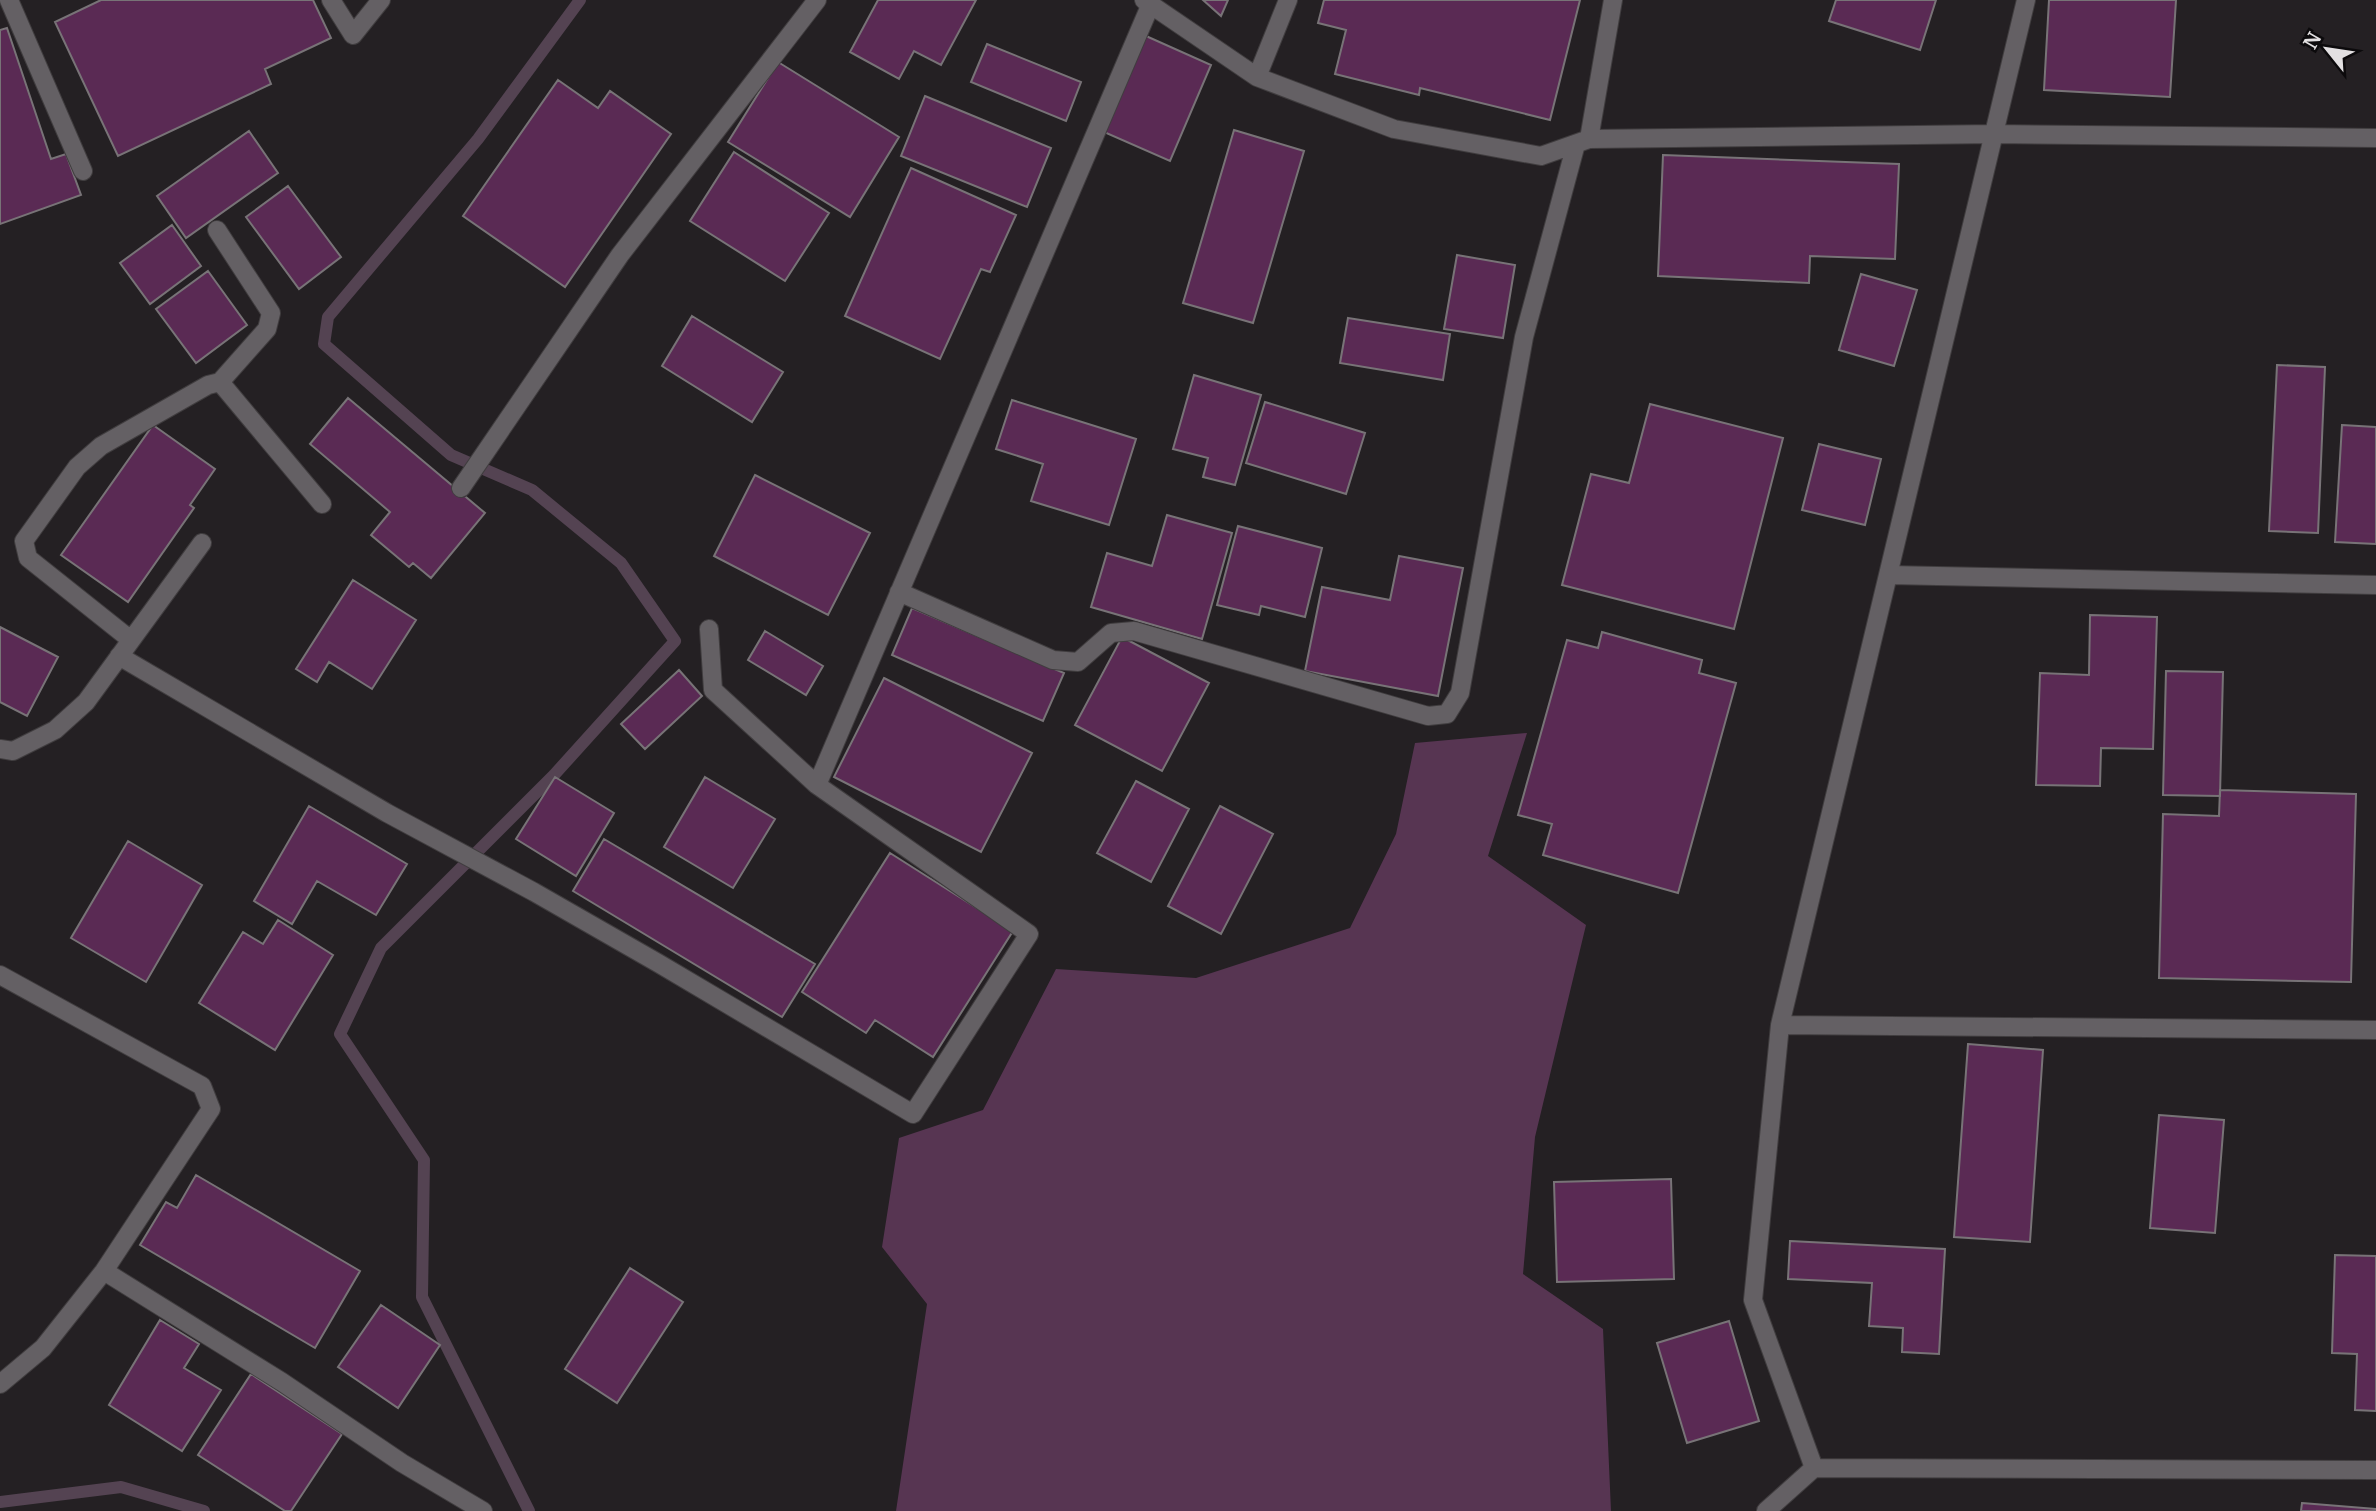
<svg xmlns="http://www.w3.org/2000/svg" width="2376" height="1511" font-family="Merriweather,serif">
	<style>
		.green { fill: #573552 }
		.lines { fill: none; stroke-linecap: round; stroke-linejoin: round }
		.stream { stroke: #544352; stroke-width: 12 }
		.building { fill: #5a2a54; stroke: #787377; stroke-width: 2 }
		.street-casing { stroke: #403d3f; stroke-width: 20 }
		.street { stroke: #646064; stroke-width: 18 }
	</style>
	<rect width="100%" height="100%" fill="#242023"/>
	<path class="green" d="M1527,733L1488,856L1586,925L1535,1137L1523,1274L1603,1329L1611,1511H896L927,1304L882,1247L899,1138L983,1110L1056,969L1196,978L1350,928L1396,834L1415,743Z"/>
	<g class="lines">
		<path class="stream" d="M0,1502L121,1487L204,1511
			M529,1511L422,1297L424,1160L340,1034L381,948L554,775L675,641L621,563L532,490L451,455L324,344L328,317L478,139L580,0"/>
	</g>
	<path class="building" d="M101,0H313L331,38L265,69L271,84L118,156L55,22Z
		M878,0H976L941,65L914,51L899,79L850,52Z
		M1203,0H1228L1221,16Z
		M1324,0H1580L1550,120L1420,88L1419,95L1335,74L1346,30L1318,23Z
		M1836,0H1936L1920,50L1829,21Z
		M2049,0H2176L2170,97L2044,90Z
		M7,28L51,159L66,154L81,195L0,224V30Z
		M1146,36L1211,65L1170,161L1104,132Z
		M987,44L1081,82L1066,121L971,82Z
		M778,62L899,137L850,217L728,142Z
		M558,80L598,108L610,91L671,134L565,287L463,216Z
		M925,96L1051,148L1027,207L901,156Z
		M1234,130L1304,151L1253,323L1183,303Z
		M249,131L278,173L186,238L157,196Z
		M734,152L829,213L785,281L690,221Z
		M1663,155L1899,164L1895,259L1810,256L1809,283L1658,276Z
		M911,168L1016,215L990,272L981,269L940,359L845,316Z
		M288,186L341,257L299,289L246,217Z
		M172,225L201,266L150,304L120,263Z
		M1457,255L1515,265L1503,338L1444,329Z
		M208,271L247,325L196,363L156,309Z
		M1861,274L1917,290L1894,366L1839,350Z
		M692,316L783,372L752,422L662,366Z
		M1348,318L1450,334L1443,380L1340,363Z
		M2277,365L2325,367L2318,533L2269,531Z
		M1194,375L1261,395L1235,485L1203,477L1208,458L1173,449Z
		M348,398L485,513L431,578L413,563L409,567L371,535L390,512L310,444Z
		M1012,400L1136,439L1109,525L1031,501L1043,464L996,449Z
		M1265,402L1365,433L1346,494L1246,463Z
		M1650,404L1783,438L1734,629L1562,585L1591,474L1629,483Z
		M153,425L215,469L190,505L194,508L128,602L61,555Z
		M2342,425L2376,427V544L2335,542Z
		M1819,444L1881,459L1865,525L1802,510Z
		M755,475L870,533L828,615L714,556Z
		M1167,515L1232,533L1202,639L1091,607L1107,553L1152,566Z
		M1238,526L1322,548L1305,617L1261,606L1259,615L1217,605Z
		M1399,556L1463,568L1438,696L1305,671L1322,587L1390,600Z
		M353,580L416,620L372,689L329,662L317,682L296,669Z
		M912,608L1064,673L1043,721L892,655Z
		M2090,615L2157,617L2153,749L2101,748L2100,786L2036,785L2040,673L2089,675Z
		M0,627L58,657L27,716L0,702Z
		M765,631L823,666L806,695L748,660Z
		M1602,632L1702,660L1699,673L1736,683L1678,893L1543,855L1552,824L1518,815L1567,640L1598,648Z
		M1122,637L1209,683L1162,771L1075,725Z
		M679,670L702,696L645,749L621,724Z
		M2166,671L2223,672L2220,796L2163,795Z
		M884,678L1032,753L981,852L834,777Z
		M555,777L614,813L576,876L516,839Z
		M705,777L775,819L733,888L664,847Z
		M1136,781L1189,809L1151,882L1097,853Z
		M2220,790L2356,794L2351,982L2159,978L2163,814L2219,816Z
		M309,806L407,864L376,915L317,881L292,924L254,901Z
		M1220,806L1273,834L1221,934L1168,906Z
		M604,839L815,964L782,1017L573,891Z
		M128,841L202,885L146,982L71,938Z
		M890,853L1013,931L933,1057L875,1020L866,1033L802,992Z
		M278,920L333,955L275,1050L199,1003L243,932L263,944Z
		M1968,1044L2043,1050L2030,1242L1954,1237Z
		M2159,1115L2224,1120L2215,1233L2150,1228Z
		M196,1175L360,1271L315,1348L140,1245L166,1202L177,1208Z
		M1671,1179L1674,1279L1557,1282L1554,1182Z
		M1790,1241L1945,1249L1939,1354L1902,1352L1903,1328L1869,1326L1872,1283L1788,1279Z
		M2335,1255L2376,1256V1411L2355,1410L2357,1354L2332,1353Z
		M630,1268L683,1302L617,1403L565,1369Z
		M381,1305L440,1345L398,1408L338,1367Z
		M160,1320L199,1344L184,1368L221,1390L182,1451L109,1405Z
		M1729,1321L1759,1421L1687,1443L1657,1343Z
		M251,1374L342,1434L291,1511H285L198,1455Z
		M2302,1503L2376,1509V1511H2301Z"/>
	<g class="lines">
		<g class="street-casing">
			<path id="street" d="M9,0L83,171
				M331,0L353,35L381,0
				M1144,0L1257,77L1394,129L1541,156L1589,139L1994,134L2376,138
				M1257,77L1288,0
				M1589,139L1613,0
				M220,382L322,504
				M461,488L620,255L817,0
				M1889,575L2376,585
				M899,592L1053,660L1078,662L1111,633L1134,631L1428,716L1447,714L1460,693L1524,337L1576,144
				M131,640L28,558L24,541L77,467L101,446L208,385L220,382L267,329L271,313L217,230
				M119,656L387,813L534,892L658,963L913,1114L1029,934L817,785L713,690L709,629
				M0,749L13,751L55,730L86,702L202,543
				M817,785L1150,6
				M0,975L202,1086L211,1109L104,1271L43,1348L0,1384
				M1780,1025L2376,1030
				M104,1271L282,1382L402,1463L483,1511
				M1814,1468L1753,1300L1780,1025L2026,0
				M1766,1511L1814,1468L2376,1470"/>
		</g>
		<use href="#street" class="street"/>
	</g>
	<g transform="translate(2327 49) rotate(300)" stroke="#0c0a0c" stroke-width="5" paint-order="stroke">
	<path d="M0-5L12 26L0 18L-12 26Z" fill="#e3e0e2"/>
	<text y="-10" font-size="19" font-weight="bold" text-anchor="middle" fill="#e3e0e2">N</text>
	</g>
</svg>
